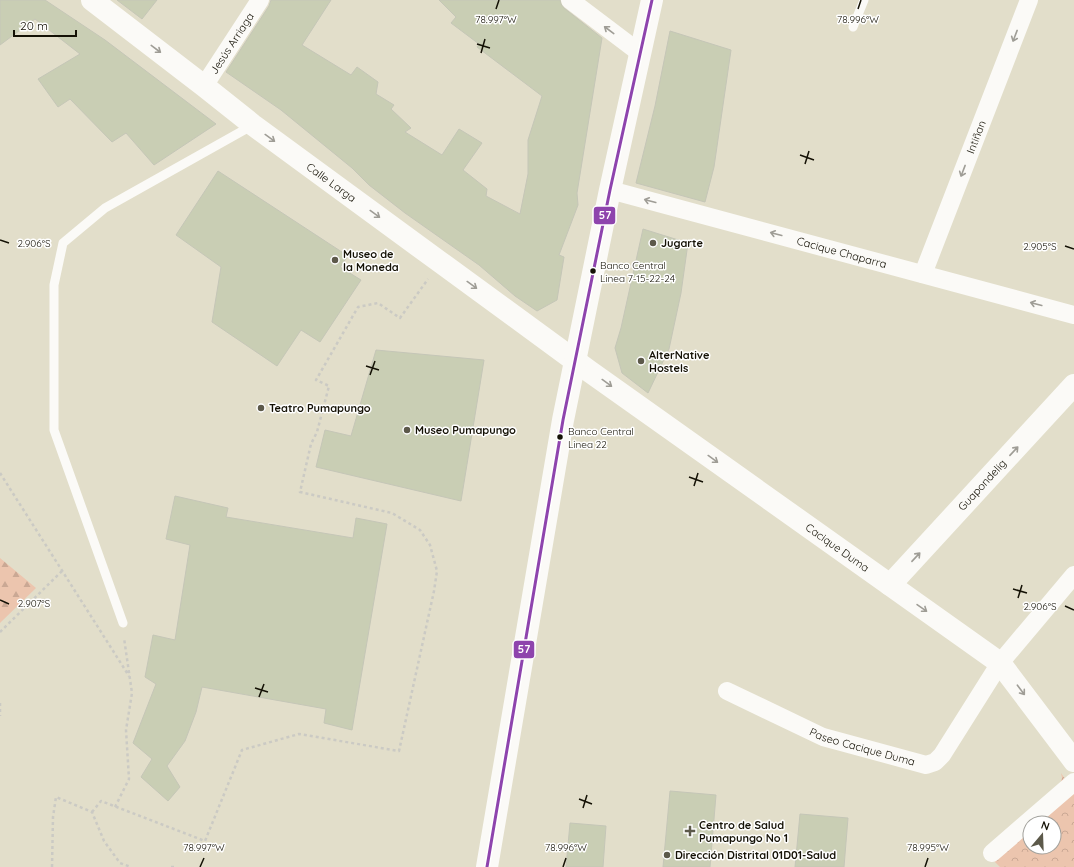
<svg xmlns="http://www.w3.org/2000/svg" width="1074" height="867" font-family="Quicksand,sans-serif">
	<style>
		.forest { fill: url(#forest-firs) }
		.park { fill: url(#park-crowns); fill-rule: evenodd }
		.building { fill: #c9ceb4; stroke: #c5c6b7 }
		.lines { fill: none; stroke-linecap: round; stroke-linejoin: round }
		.path { stroke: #cbcac4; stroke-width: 2.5; stroke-dasharray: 3 3; stroke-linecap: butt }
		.service { stroke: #fbfaf7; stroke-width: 9 }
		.minor { stroke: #fbfaf7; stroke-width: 18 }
		.tertiary { stroke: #fbfaf7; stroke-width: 22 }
		.bus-1-casing { stroke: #fff; stroke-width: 6 }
		.bus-1 { stroke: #8e44ad; stroke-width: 3 }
		.oneway { stroke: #9f9d96 }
		.ticks { fill: none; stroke: #141105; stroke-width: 1.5 }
		.poi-dot { fill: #5c594a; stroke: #fff; stroke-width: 1.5 }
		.bus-dot { fill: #141105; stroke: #fff; stroke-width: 1.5 }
		.labels { text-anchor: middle; stroke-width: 3; stroke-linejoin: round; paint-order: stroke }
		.bus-label { font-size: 10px; fill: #141105; stroke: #fff; text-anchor: start }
		.street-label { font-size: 11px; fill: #141105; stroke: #fff }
		.poi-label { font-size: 11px; font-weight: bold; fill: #141105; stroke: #fff; text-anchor: start }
		.ticks-label { font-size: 10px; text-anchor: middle; fill: #141105; stroke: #fff; stroke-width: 3; stroke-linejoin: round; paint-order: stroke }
		.line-badge { stroke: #fff; stroke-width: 1.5 }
		.badge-label { font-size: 11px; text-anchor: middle; font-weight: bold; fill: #fff }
	</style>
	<defs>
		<pattern id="forest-firs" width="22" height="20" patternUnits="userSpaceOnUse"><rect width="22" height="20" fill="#ecc5ae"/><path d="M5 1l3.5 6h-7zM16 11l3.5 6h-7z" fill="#caa894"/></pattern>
		<pattern id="park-crowns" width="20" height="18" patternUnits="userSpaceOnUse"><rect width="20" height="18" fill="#ecc5ae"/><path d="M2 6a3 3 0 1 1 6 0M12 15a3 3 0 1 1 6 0" fill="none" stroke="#caa894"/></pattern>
	</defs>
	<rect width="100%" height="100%" fill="#e2deca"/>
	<path class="forest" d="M0,558L36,588L0,623Z"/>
	<path class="park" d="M1061,773L1074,792V867H1000L985,852L1060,784L1062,778ZM1030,823H1054V847H1030Z"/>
	<path class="building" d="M0,0H45L105,40L216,124L154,165L126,133L112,142L70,99L58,107L38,79L80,54L35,19L0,45Z
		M117,0H157L142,19Z
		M271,0H331L302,45L351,75L357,67L378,82L376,94L394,105L391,109L411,128L405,132L442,155L459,129L482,143L463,170L487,189L486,196L520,214L528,174V140L542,96L477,47L479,44L451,23L456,17L439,0H560L561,4L564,8L602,38L577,193L578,205L559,255L564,257L557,300L537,311L515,296L479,265L405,213L369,185L352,168L281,110L226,72L269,6Z
		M670,31L731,50L714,167L705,202L636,183L655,106Z
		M218,171L348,256L340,267L361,280L320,342L301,330L277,366L212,322L221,267L176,235Z
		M643,229L688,243L681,293L669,349L648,393L622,373L615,348L621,328Z
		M376,350L484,360L461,501L316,467L325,430L351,436Z
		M175,496L228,508L226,517L353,538L356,518L387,524L352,730L324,723L326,709L202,687L196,712L185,741L167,766L180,787L168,801L141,777L152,759L133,743L156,684L145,677L153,635L175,640L190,545L166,539Z
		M670,791L716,795L710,867H663Z
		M800,814L848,818L844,867H795Z
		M570,823L606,826L603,867H566Z"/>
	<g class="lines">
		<path class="path" d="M0,473L129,676
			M0,632L62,571
			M0,703V716
			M115,807L129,779L126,730L132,693L124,638
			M92,812L101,801L205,841L242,750L299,734L399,751L434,591L437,571L430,545L420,530L392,513L300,492L311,444L317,432L329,386L316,380L358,307L378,303L400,318L428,279
			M52,867L53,817L56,797L92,812L104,841L120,863L131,867
			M171,867H175"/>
		<path class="service" d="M853,27L864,0
			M123,623L54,430V285L63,243L105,208L253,125"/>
		<g class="minor">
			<path d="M570,0L640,53"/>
			<path id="s1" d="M204,86L260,0"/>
			<path id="s2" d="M610,190L1074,315"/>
			<path id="s3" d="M923,274L1029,0"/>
			<path id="s4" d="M727,691L823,737L926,765L935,762L942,755L1000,663L1074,575"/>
			<path d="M992,853L1074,782"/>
		</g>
		<g class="tertiary">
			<path id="s5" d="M92,0L204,86L253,125L440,262L589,371L1000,663L1074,761"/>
			<path id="s6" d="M890,585L1074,385"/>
			<path d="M487,867L563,420L610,190L652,0"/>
		</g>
		<g class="bus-1-casing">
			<path id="bus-1" d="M487,867L563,420L610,190L652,0"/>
		</g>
		<use href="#bus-1" class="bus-1"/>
	</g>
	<defs><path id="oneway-shaft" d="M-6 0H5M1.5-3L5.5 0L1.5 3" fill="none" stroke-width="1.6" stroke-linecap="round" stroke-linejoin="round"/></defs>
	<g class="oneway">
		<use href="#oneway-shaft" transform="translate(609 30) rotate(-143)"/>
		<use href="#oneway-shaft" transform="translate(1015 36) rotate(111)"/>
		<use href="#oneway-shaft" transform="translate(156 49) rotate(37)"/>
		<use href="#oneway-shaft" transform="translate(270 138) rotate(36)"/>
		<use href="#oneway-shaft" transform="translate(963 171) rotate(111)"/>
		<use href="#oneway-shaft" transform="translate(650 201) rotate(-165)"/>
		<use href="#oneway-shaft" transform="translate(375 214) rotate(36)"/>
		<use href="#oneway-shaft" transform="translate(776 234) rotate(-165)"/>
		<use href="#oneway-shaft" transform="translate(472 285) rotate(36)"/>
		<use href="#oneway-shaft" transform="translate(1036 304) rotate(-165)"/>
		<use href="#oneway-shaft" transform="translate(607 383) rotate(36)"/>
		<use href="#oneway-shaft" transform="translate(1014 451) rotate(-47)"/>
		<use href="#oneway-shaft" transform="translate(713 459) rotate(36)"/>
		<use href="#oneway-shaft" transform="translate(916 557) rotate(-47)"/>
		<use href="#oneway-shaft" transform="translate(922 608) rotate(35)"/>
		<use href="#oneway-shaft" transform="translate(1021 690) rotate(53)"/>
	</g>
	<path class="ticks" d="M496,9L499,0M858,9L861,0M477,44L490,48M481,53L485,39M800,155L814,160M805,164L809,151M0,240L9,243M1065,246L1074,249M366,366L379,370M370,375L375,361M689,477L703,482M694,486L698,473M1013,589L1027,593M1018,598L1022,585M0,600L9,604M1065,606L1074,610M255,688L268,692M259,697L264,684M579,799L592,804M583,808L587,795M200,867L204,858M563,867L566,858M925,867L928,858"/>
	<g class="poi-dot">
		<circle cx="653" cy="243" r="4"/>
		<circle cx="335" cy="260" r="4"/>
		<circle cx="641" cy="361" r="4"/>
		<circle cx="261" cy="408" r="4"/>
		<circle cx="407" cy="430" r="4"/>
		<path d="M688 825h4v4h4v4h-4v4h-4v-4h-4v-4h4z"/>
		<circle cx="667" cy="855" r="4"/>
	</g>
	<g class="bus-dot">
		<circle cx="593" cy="271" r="3.5"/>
		<circle cx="560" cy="437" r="3.5"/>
	</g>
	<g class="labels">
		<g class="bus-label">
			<text x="600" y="269">Banco Central<tspan x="600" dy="13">Linea 7-15-22-24</tspan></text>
			<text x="568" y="435">Banco Central<tspan x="568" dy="13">Linea 22</tspan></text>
		</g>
		<g class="street-label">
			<text dy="4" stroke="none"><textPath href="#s1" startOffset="51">Jesús Arriaga</textPath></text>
			<text dy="4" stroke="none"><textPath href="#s3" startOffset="147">Intiñan</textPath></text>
			<text dy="4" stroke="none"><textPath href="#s5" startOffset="301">Calle Larga</textPath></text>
			<text dy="4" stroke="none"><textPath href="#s2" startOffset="240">Cacique Chaparra</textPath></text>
			<text dy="4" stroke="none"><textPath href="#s6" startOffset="136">Guapondelig</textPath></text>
			<text dy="4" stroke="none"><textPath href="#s5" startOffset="925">Cacique Duma</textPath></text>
			<text dy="4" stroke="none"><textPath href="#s4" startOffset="147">Paseo Cacique Duma</textPath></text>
		</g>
		<g class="poi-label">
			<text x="661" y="247">Jugarte</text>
			<text x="343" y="258">Museo de<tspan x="343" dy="13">la Moneda</tspan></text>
			<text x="649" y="359">AlterNative<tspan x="649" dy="13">Hostels</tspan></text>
			<text x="269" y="412">Teatro Pumapungo</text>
			<text x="415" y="434">Museo Pumapungo</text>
			<text x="699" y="829">Centro de Salud<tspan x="699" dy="13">Pumapungo No 1</tspan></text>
			<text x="675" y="859">Dirección Distrital 01D01-Salud</text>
		</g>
	</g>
	<g class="ticks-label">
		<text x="496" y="23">78.997°W</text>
		<text x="858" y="23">78.996°W</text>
		<text x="34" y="247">2.906°S</text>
		<text x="1040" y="250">2.905°S</text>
		<text x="34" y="607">2.907°S</text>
		<text x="1040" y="610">2.906°S</text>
		<text x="204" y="851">78.997°W</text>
		<text x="566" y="851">78.996°W</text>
		<text x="928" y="851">78.995°W</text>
	</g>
	<g class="line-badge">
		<rect x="593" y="206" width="23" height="19" rx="4" fill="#8e44ad"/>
		<rect x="513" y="640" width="22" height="19" rx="4" fill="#8e44ad"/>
	</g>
	<g class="badge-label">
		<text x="605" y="219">57</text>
		<text x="524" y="653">57</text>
	</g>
	<g transform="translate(1042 835) rotate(19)"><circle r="19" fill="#ffffff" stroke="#a1a09b"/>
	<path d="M0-3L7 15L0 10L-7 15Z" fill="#5c594a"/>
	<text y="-6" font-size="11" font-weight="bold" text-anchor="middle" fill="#141105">N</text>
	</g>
	<path d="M14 30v6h62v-6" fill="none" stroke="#141105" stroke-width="2"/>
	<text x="20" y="30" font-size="12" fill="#141105" stroke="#ffffff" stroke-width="3" paint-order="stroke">20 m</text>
</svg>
